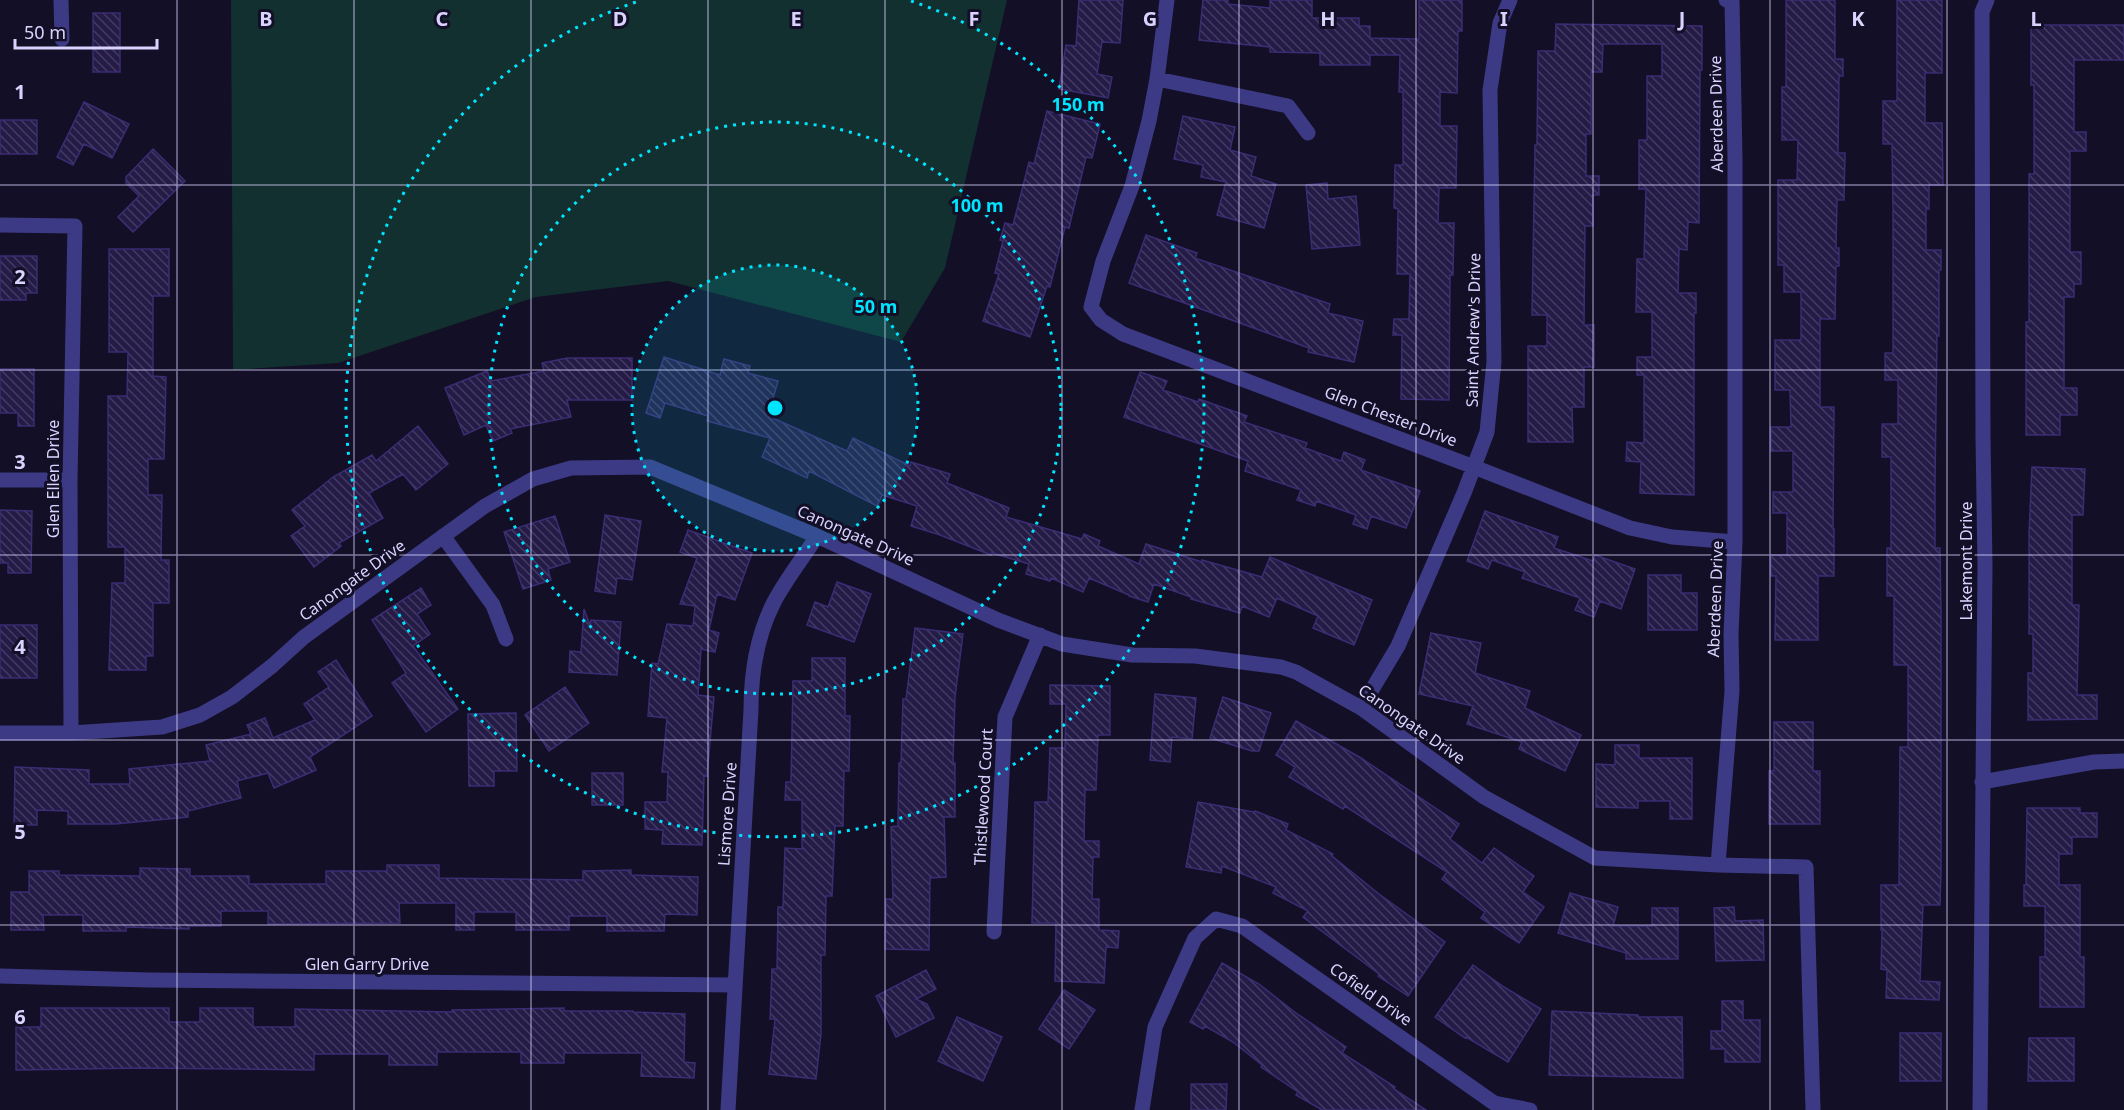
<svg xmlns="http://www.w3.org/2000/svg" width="2124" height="1110" font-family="'Noto Sans',sans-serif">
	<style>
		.green { fill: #12302f }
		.building { fill: url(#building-back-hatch); stroke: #3b2d73; stroke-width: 1.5 }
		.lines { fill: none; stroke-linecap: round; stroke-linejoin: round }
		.minor { stroke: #3d3a85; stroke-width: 15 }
		.grid { fill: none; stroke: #d9d4ff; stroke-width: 1.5; stroke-opacity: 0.55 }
		.ring { fill: none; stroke: #00e5ff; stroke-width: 3; stroke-dasharray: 3 6 }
		.labels { text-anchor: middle; stroke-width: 6; stroke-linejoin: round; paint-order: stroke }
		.street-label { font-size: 16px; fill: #d9d4ff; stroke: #130f26 }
		.grid-label { font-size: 20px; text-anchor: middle; font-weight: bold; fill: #d9d4ff; stroke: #130f26; stroke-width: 6; stroke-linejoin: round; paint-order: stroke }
		.centre { fill: #00e5ff; stroke: #130f26; stroke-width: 3 }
		.ring-label { font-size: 18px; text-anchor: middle; font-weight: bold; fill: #00e5ff; stroke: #130f26; stroke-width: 6; stroke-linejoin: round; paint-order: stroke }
	</style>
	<defs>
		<pattern id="building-back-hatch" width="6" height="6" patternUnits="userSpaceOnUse" patternTransform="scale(1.5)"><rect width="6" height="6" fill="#241b47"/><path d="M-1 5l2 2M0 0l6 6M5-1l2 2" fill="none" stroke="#433b63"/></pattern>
	</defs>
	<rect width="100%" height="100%" fill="#130f26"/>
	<path class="green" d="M231,0H1007L945,268L901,342L668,281L536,297L338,363L233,370Z"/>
	<path class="building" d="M1079,0H1123L1120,43L1102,42L1097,74L1112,77L1108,98L1059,89L1066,45L1076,46Z
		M1203,0H1228V4L1270,8V0H1312V18H1359V26H1370V38L1419,39V0H1462V31H1458L1457,93L1440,92V126H1457L1456,188H1439L1438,223H1454L1453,275H1450L1449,400L1401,399L1402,335H1393L1394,319H1409L1410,274H1397L1398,209L1394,208L1395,165H1403V92H1399L1400,55H1370V65H1320V53L1270,52V47L1199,40Z
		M1786,0H1835V59H1843V76H1839L1838,153H1845L1844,200H1837L1836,248H1839V266H1836L1835,319H1820V407H1834L1833,529H1834V576H1818V640H1775L1776,576H1771V555H1787V513H1773V492H1793V451H1771V427H1791L1790,390H1775V340H1801V292H1784V265H1778V180H1797L1798,140H1782V87H1786Z
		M1897,0H1942V73H1925V123H1942L1943,185H1929V209H1926V250H1941V270H1939V336H1937L1935,482V548H1940L1941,613V871L1940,905H1923L1920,981L1940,982L1939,1000L1886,998L1887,970L1881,969L1882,930H1881V885H1899L1900,747H1908V665H1894V596H1887V548H1891V457H1882V424H1898V380H1885V353H1893V209L1892,144H1883V101H1897Z
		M93,13H120V72H93Z
		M1556,24L1702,26V70H1700L1699,223L1688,222L1687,250L1679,249L1678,293H1696V313H1694V495L1640,493L1641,462L1626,461L1627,442L1644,443V375H1637V357H1652V312H1636L1637,259H1644L1646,189H1639V140H1647V76H1662V44H1603L1602,72H1591V134H1586V176H1599V195H1593V226H1585L1584,325H1594V367H1584V407H1572L1573,442H1528V346H1547V315H1532L1535,145H1537L1538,51H1555Z
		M2031,25H2124V60H2074V132H2086V151H2070V252H2081V284H2074V297H2064V388H2077V415H2060V435H2026V322H2029V174H2034V85H2031Z
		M84,102L129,124L112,158L84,144L73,165L57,157Z
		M1047,111L1100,124L1092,158L1086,157L1069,228L1065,227L1050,287L1047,286L1030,337L983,321L999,274L995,273L1003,241L1000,240L1005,223L1013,225L1029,162L1034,164Z
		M1183,116L1235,127L1230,150L1256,157L1251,176L1276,184L1264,228L1217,215L1226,182L1201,177L1203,165L1174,159Z
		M0,120H37V154H0Z
		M153,149L185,181L133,232L118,217L139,196L126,183V177Z
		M1327,183L1328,199L1356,196L1360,245L1312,249L1306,185Z
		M1146,235L1197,253L1195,258L1330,304L1328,313L1363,321L1354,362L1308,352L1309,348L1129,283Z
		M109,249H169V296H153V376L166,377L164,459H148V495H162L161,560H169V603H153V656H146V670H109L112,583H125V547H108V396H127L128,352H109Z
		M0,256H37V293H26V300H0Z
		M664,357L720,375L724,359L750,366L748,373L778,381L768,416L847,451L853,438L910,466L911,462L950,474L947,483L1009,508L1006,517L1082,539L1084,534L1100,541L1098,546L1139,564L1146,544L1202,562V560L1262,577L1270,557L1372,600L1354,645L1313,628L1318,616L1277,598L1269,617L1242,606L1240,613L1191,599V597L1154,584L1148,602L1129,596V595L1089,578L1083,592L1051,578L1050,581L1026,574L1029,564L992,553L991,555L940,535L911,526L917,506L882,495L877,506L809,471L807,478L762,457L770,438L707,421L708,416L665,403L660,418L646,413Z
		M567,358H632V400H567L571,417L510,429L512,433L493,441L486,425L464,435L445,388L487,371L491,381L544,371L542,363Z
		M0,369H34V426H18V413H0Z
		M1140,372L1167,381L1163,390L1198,402L1199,399L1247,416L1244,422L1307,443L1305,448L1341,461L1344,452L1365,460L1361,470L1420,491L1406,528L1371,516L1367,529L1353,524L1356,515L1316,501L1315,506L1297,500L1301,490L1245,471L1248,461L1124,417Z
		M418,426L448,464L416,490L403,474L369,493L383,518L339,543L341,546L314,567L291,536L305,526L292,510L333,477L372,455L376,461Z
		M2032,467L2085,469L2083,515H2072V605H2079L2077,695H2097V719L2028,720V673H2033V634H2029V534Z
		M0,510L32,511L31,573H8V563H0Z
		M1485,511L1558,537L1554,548L1593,561L1595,555L1635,569L1621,609L1600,601L1594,617L1575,610L1580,598L1522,578L1525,572L1492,560L1488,569L1467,561Z
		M605,515L641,521L632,580L617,578L615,594L595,591Z
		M555,516L570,562L548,569L551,580L523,589L504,532Z
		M688,530L752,553L735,600L717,594L709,630L719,633L715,652L701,649L698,695L714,697L707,776L704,775L702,845L662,844L663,830L645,829V802H667L668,772H662L667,718L648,716L652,663L658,664L667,624L693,626L695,606L680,604L697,558L680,552Z
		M1648,575H1681V593H1697V630H1648Z
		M837,582L871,594L854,642L807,625L815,602L828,607Z
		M421,588L431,605L417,614L430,634L413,646L458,709L426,732L392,683L406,673L372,620Z
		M584,609L590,625L591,620L621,622L617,675L569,672L570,651L581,652Z
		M0,625H37V678H0Z
		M915,628L963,634L955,697L953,763H955V817H944L946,877L930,878L929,950L885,949L886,899H893L891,827L898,826L899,763H901L903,699H906Z
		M1431,633L1481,643L1475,673L1530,691L1525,708L1581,735L1565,771L1519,749L1522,742L1467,724L1473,706L1419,694Z
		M812,658H845V716H850L849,771H844L843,826H835L832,896H826L825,955H821V1034L816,1079L769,1074L775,1019H770L772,969H777L778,907H783L785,848L802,849V800H785L786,782H791L793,681H812Z
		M336,660L372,716L310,757L316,770L274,788L268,773L237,781L241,798L188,811V817L115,824H68V811L37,810V825H14L15,767L89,770V784H130L129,769L210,761L206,745L251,734L247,725L265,718L273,738L315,720L304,704L329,687L318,672Z
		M1050,685L1110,686V735H1098L1096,790H1085L1084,841H1099V857H1093L1092,899H1099V930L1119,931L1118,948L1106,947L1104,983L1055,981L1056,923H1032L1035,802H1048L1050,748H1065L1066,704H1050Z
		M565,687L589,723L549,751L525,715Z
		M1155,694L1196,698L1192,739L1172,737L1170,762L1150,760Z
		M1223,697L1271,713L1259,751H1252L1210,738Z
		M516,713L517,771H494V786H469L468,714Z
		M1296,721L1361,758L1459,824L1450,839L1482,863L1494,848L1534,876L1523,892L1544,907L1519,943L1481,918L1485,912L1442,879L1447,872L1345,806L1343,809L1289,777L1295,767L1276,755Z
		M1774,722H1813V771H1820V824H1769V771H1774Z
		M1615,745H1639V758H1692V819H1670V801H1638V808L1596,807V764L1615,765Z
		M592,773H623V805H592Z
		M1198,802L1254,812L1255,811L1288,824L1286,830L1333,854L1332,856L1379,894L1445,942L1408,996L1378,976L1379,974L1303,917L1308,911L1273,893L1276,887L1222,866L1221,873L1186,867Z
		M2027,808H2080V813H2097V837H2072V854H2059V885H2080V957H2084V1007H2040V957H2045V906H2024V885H2026Z
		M387,865H439V878L583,880V871L631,870V875L698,877L697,915L665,914L664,931H607V916H569V930H516V912H474V930H456V903H399L400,923L268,924V911H221V926H189V929L126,927V931H83V915H43L44,930H11V892H29V871H59V875L140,876V868L190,869V876H249V884H326V871H387Z
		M1570,893L1618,907L1613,926H1652V908H1678V959H1626V953L1558,933Z
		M1734,907L1735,921L1763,920L1764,960L1716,961L1714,908Z
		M1222,963L1259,984L1296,1013L1346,1047L1342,1053L1395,1087L1394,1089L1426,1110H1322L1296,1095L1298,1092L1261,1067L1262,1065L1233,1042L1205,1026L1203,1029L1190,1022Z
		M1473,965L1504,987L1541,1009L1508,1062L1466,1037L1465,1038L1435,1017Z
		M926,970L936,989L916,999L927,1004L934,1018L896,1037L876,996Z
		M1064,990L1095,1010L1069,1049L1039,1029Z
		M1722,1001H1743V1020H1760V1062H1725V1049H1711V1031H1722Z
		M41,1008H169V1022H200V1008H253V1027H295V1009L452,1012V1010L564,1008V1011H633V1012L685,1014L684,1062L695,1063L694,1078L641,1076L642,1053H564V1063H521V1052H437V1065H389V1054H314V1070L142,1068L16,1070V1027H41Z
		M1552,1011L1638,1015V1017H1682L1683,1078L1549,1075Z
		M957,1017L1002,1037L983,1081L938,1061Z
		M1900,1033H1941V1081H1900Z
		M2029,1038H2074V1081H2028Z
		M1191,1084H1227L1226,1110H1191Z"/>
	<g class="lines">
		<path class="minor" d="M61,0L62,39
			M1167,0L1157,79L1149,121L1132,186L1103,261L1091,307L1101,320L1123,334L1474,467L1630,528L1672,537L1735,542
			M1157,79L1288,106L1308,133
			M0,225L75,226L70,480L71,733
			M0,480H70
			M443,536L493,605L506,639
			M1361,708L1398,646L1464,493L1487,432L1494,362L1490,90L1500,23L1510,0
			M0,733H71L162,727L200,715L232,697L272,666L304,637L485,506L533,479L571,468L650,467L817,536L998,620L1062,644L1132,655L1195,656L1281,667L1296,672L1361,708L1484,797L1595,858L1718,865L1806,867L1813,1110
			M1982,782L2094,762L2124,761
			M1718,865L1732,691L1731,634L1735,542V159L1732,1L1726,0
			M994,932L1005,717L1040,635
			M0,976L149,980L734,985
			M728,1110L751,710C751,673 757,635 774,602C786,579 803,558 817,536
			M1142,1110L1155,1027L1195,938L1216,919L1242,926L1494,1103L1530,1110
			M1980,1110L1985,566L1983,437L1982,12L1987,0"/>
	</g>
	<path class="grid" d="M177,0V1110M354,0V1110M531,0V1110M708,0V1110M885,0V1110M1062,0V1110M1239,0V1110M1416,0V1110M1593,0V1110M1770,0V1110M1947,0V1110M0,185H2124M0,370H2124M0,555H2124M0,740H2124M0,925H2124"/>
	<circle cx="775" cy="408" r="143" fill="#00e5ff" fill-opacity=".12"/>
	<g class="ring">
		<circle cx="775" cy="408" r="143"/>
		<circle cx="775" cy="408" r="286"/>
		<path d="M911 1A429 429 0 1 1 639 1"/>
	</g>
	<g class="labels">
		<g class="street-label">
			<text transform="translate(1716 114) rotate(-91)" y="6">Aberdeen Drive</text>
			<text transform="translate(1473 330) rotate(-89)" y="6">Saint Andrew's Drive</text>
			<text transform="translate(1391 416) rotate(21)" y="6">Glen Chester Drive</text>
			<text transform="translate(53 479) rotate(-90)" y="6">Glen Ellen Drive</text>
			<text transform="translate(856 535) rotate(24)" y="6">Canongate Drive</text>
			<text transform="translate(1966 561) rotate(-90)" y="6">Lakemont Drive</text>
			<text transform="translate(352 580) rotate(-36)" y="6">Canongate Drive</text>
			<text transform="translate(1715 599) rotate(-88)" y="6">Aberdeen Drive</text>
			<text transform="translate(1412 724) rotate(35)" y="6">Canongate Drive</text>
			<text transform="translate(983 797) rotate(-87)" y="6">Thistlewood Court</text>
			<text transform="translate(727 814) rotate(-86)" y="6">Lismore Drive</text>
			<text x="367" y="970">Glen Garry Drive</text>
			<text transform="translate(1371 994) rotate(35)" y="6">Cofield Drive</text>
		</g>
	</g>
	<g class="grid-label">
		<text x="266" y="26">B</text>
		<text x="442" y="26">C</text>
		<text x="620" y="26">D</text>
		<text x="796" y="26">E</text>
		<text x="974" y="26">F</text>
		<text x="1150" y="26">G</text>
		<text x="1328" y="26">H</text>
		<text x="1504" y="26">I</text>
		<text x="1682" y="26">J</text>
		<text x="1858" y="26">K</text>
		<text x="2036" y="26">L</text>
		<text x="20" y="99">1</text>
		<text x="20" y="284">2</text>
		<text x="20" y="469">3</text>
		<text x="20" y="654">4</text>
		<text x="20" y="839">5</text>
		<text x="20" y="1024">6</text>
	</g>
	<circle cx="775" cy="408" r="9" class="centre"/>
	<g class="ring-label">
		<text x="1078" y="111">150 m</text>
		<text x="977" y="212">100 m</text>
		<text x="876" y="313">50 m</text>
	</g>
	<path d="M15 39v9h142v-9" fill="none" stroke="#d9d4ff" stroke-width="3"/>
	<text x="24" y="39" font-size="18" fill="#d9d4ff" stroke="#130f26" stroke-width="4.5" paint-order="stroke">50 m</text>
</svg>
